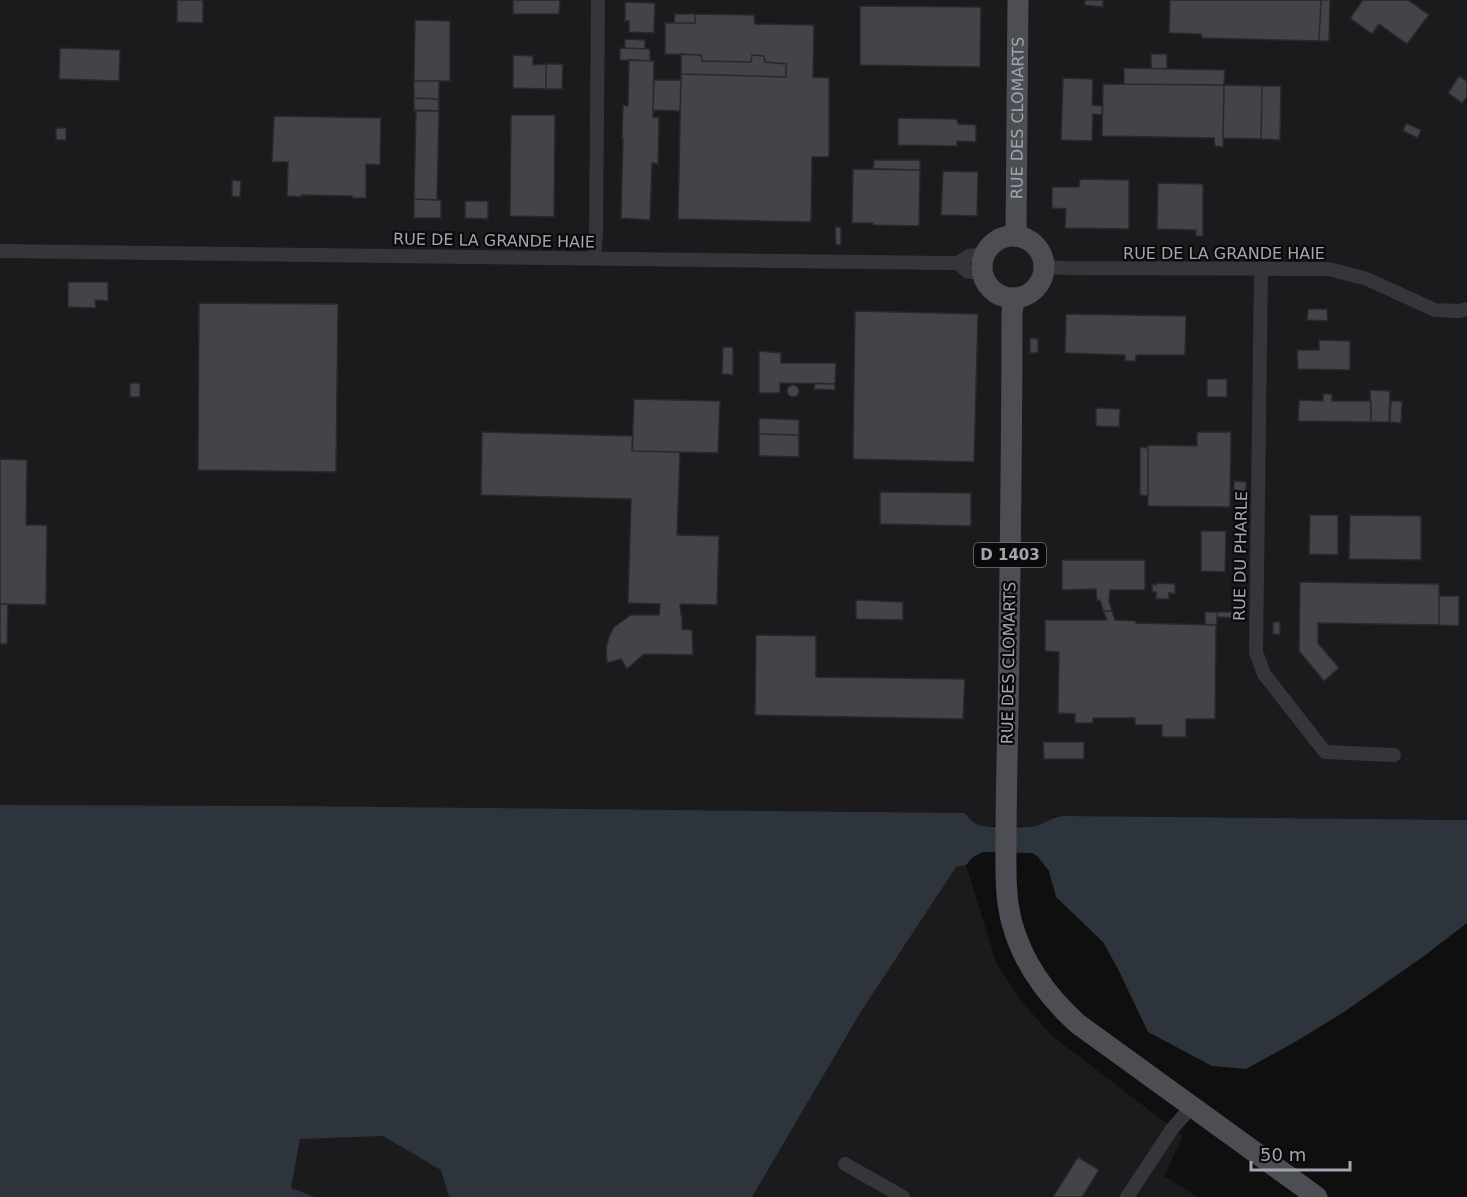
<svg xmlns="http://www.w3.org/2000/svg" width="1467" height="1197" font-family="'DejaVu Sans',sans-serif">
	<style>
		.built { fill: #1b1b1d }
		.water { fill: #2e343b }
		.building { fill: #434448; stroke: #29292c; stroke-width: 1.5 }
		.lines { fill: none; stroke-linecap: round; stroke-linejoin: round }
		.minor { stroke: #353639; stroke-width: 14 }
		.primary { stroke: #4d4e53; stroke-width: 21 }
		.labels { text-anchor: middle; stroke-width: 4.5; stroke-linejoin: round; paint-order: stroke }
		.shield { fill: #0a0a0b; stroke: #74767e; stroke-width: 1.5 }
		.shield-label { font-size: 15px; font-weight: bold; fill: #a1a5af }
		.street-label { font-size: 16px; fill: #a1a5af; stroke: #0a0a0b }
	</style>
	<rect width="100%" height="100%" fill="#0f0f10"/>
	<path class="built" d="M0,0H1467V820L1055,816L1045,823L1034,827L990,826L989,851L983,852L973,857L966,865L996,962L1019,998L1051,1035L1183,1136L1164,1176L1198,1197H0Z"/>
	<path class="water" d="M0,805L288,806L964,813C969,818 973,823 979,825C986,828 1029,828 1036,826C1050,822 1050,816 1067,816L1467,820V923L1424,956L1344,1012L1295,1042L1246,1069L1212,1066L1148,1032L1118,969L1103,942L1056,897L1049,871L1038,857L1033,853L983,852L973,857L966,865L956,867L860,1013L752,1197H449L441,1170L383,1136L300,1139L291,1188L315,1197H0Z"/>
	<path class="building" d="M177,0H203V23L177,22Z
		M513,0H560L559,14H513Z
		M1085,0H1103V7L1085,5Z
		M1170,0H1321L1319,41L1202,38L1201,34L1169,33Z
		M1321,0H1330L1329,41H1319Z
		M1363,0H1408L1429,15L1407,44L1379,24L1372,34L1350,18Z
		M625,2L655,3L654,33L629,32V21H625Z
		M860,6L981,7L980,67L860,65Z
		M675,14H695V23H674Z
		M695,14L754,15L755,24L814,25L813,77L829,78V157H812L811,222L678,219L681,74L786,77V64L765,62L764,56L752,55L751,62L702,61L701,55L665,54V23H695Z
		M415,20L450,21V81H414Z
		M625,39L645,40V49L625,48Z
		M60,48L120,50L119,81L59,79Z
		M620,48L650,49V61L620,60Z
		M681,54L701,55L702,61L751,62L752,55L764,56L765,62L786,64V77L681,74Z
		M1151,54H1167V69H1151Z
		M513,55L533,56V65L546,64V89L513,88Z
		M629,60L654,61L653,117L659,118L658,164L652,163L650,220L621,218L623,139H622L623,105L628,106Z
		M546,64H563L562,89H546Z
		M1124,68L1225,70L1224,85L1124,84Z
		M1459,76L1467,81V97L1462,103L1448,93Z
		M1063,78L1093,79L1092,105L1102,106V115L1093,114L1092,141L1061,140Z
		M654,80H681L680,111L653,110Z
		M414,81H439V99L414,98Z
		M1103,84L1224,85L1223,147L1215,146L1214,138L1102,136Z
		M1224,85L1262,86L1261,139L1223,138Z
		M1262,86H1281L1280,140L1261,139Z
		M414,98L439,99V111H414Z
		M416,110L439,111L437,200L414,199Z
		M511,115H555L554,217L510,216Z
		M274,116L381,118L380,165L366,164V198H352V196L301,195V197L287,196L288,162H272Z
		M898,118L957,119L958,124L976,125V142L957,141V146L898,145Z
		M1406,123L1421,130L1418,138L1403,131Z
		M56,128H66V140H56Z
		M874,160H920V170L873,169Z
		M853,169L920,170L919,226L873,225V223H852Z
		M943,171L978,172L977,216L941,215Z
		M1080,179L1129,180V229L1065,228L1066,209L1052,208V187H1079Z
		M232,180L241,181L240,197L232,196Z
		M1158,183L1203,184V236H1196V230L1157,229Z
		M414,199L441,200V218H414Z
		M465,201H488V219L465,218Z
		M835,227H841V245H836Z
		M68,282H108V301L95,300L96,308L68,307Z
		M199,303L338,304L336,472L198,470Z
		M1308,309H1327L1328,321L1307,320Z
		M855,311L978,314L974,462L853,459Z
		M1066,314L1186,316L1185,355H1136V361H1125V355L1065,353Z
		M1030,338L1038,339V353H1030Z
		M1319,340L1350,341V370L1298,369L1297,350H1319Z
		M723,347H733V375L722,374Z
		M759,351L781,353V363H836L835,384L780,383V393H759Z
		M1207,379H1227V397H1207Z
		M130,383H140V397H130Z
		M815,383L835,384V390L814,389Z
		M787 391a6 6 0 1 1 12 0a6 6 0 1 1-12 0Z
		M1370,390L1390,391L1389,422H1371Z
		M1323,394H1332V401H1371V422L1298,421L1299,400L1323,401Z
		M634,399L720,401L718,453L632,451Z
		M1391,401H1402L1401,423L1390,422Z
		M1096,408L1120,409L1119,427L1096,426Z
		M759,418L799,420V435L759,434Z
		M482,432L633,436L632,451L680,452L677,535L719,536L717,605L680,604L681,615H682V629L692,630L693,655L644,654L627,669L621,659L607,663L606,648L609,637L614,627L631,615H659L660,604L628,603L631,499L481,495Z
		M1197,432H1231L1230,507L1148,506V445L1197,446Z
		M759,434L799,435V457L759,456Z
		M1140,447L1148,448V496L1140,495Z
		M0,459L27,460L26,525H47L46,605L0,604Z
		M1234,481L1246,482V499H1234Z
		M880,492L971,493V526L880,524Z
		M1310,515H1338V555L1309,554Z
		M1350,515L1421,516V560L1349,559Z
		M1201,531H1226L1225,572L1201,571Z
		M1062,560H1145V590H1110L1109,601L1112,611H1103L1100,600L1097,601L1096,589L1062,590Z
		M1300,582L1439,584V625L1318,623V643L1339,668L1324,681L1299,651Z
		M1156,583L1175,584V594L1169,593V599H1156V592H1152V584L1156,585Z
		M1439,596H1459V626L1439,625Z
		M856,600L903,602V620L856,619Z
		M0,604H8L7,644H0Z
		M1103,611H1112L1115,620L1136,621V623L1216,625L1215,719H1186V737H1162V725H1135V718H1093V723H1075V714L1058,713L1059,652L1045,651V620H1107Z
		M1205,612H1217V625L1205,624Z
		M1217,612H1235V618L1217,617Z
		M1273,622H1280V635L1273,634Z
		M756,635L816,636V677L965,679L963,719L755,715Z
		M1043,742H1084V759H1044Z
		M1078,1157L1099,1170L1082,1197H1053Z"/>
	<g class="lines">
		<path class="minor" d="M0,251L946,263H958L969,256L985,254
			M594,258L596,234L598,0
			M958,263L968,272H983
			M1044,267L1067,268L1329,269L1367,279L1435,310L1459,311L1467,309
			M1261,268L1256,652L1264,674L1325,752L1394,755
			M845,1164L903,1197
			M1127,1197L1172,1129L1192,1106"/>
		<g class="primary">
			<path id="s1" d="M1016,236L1018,0"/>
			<circle cx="1013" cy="267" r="31"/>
			<path d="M1015,298L1012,311C1012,446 1010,580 1008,715C1007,759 1006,803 1006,846C1006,872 1005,898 1012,923C1023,964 1047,996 1078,1024L1317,1197"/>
		</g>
	</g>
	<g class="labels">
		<rect class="shield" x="974" y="543" width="72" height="24" rx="4.5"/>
		<g class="shield-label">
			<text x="1010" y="560">D 1403</text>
		</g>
		<g class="street-label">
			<text dy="6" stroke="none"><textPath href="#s1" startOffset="118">RUE DES CLOMARTS</textPath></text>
			<text transform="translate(494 240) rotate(1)" y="6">RUE DE LA GRANDE HAIE</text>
			<text x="1224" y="259">RUE DE LA GRANDE HAIE</text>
			<text transform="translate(1240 556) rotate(-89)" y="6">RUE DU PHARLE</text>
			<text transform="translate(1008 663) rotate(-89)" y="6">RUE DES CLOMARTS</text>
		</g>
	</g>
	<path d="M1251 1161v9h99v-9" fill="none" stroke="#a1a5af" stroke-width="3"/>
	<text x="1260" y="1161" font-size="18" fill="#a1a5af" stroke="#0a0a0b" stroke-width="4.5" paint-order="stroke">50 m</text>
</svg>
